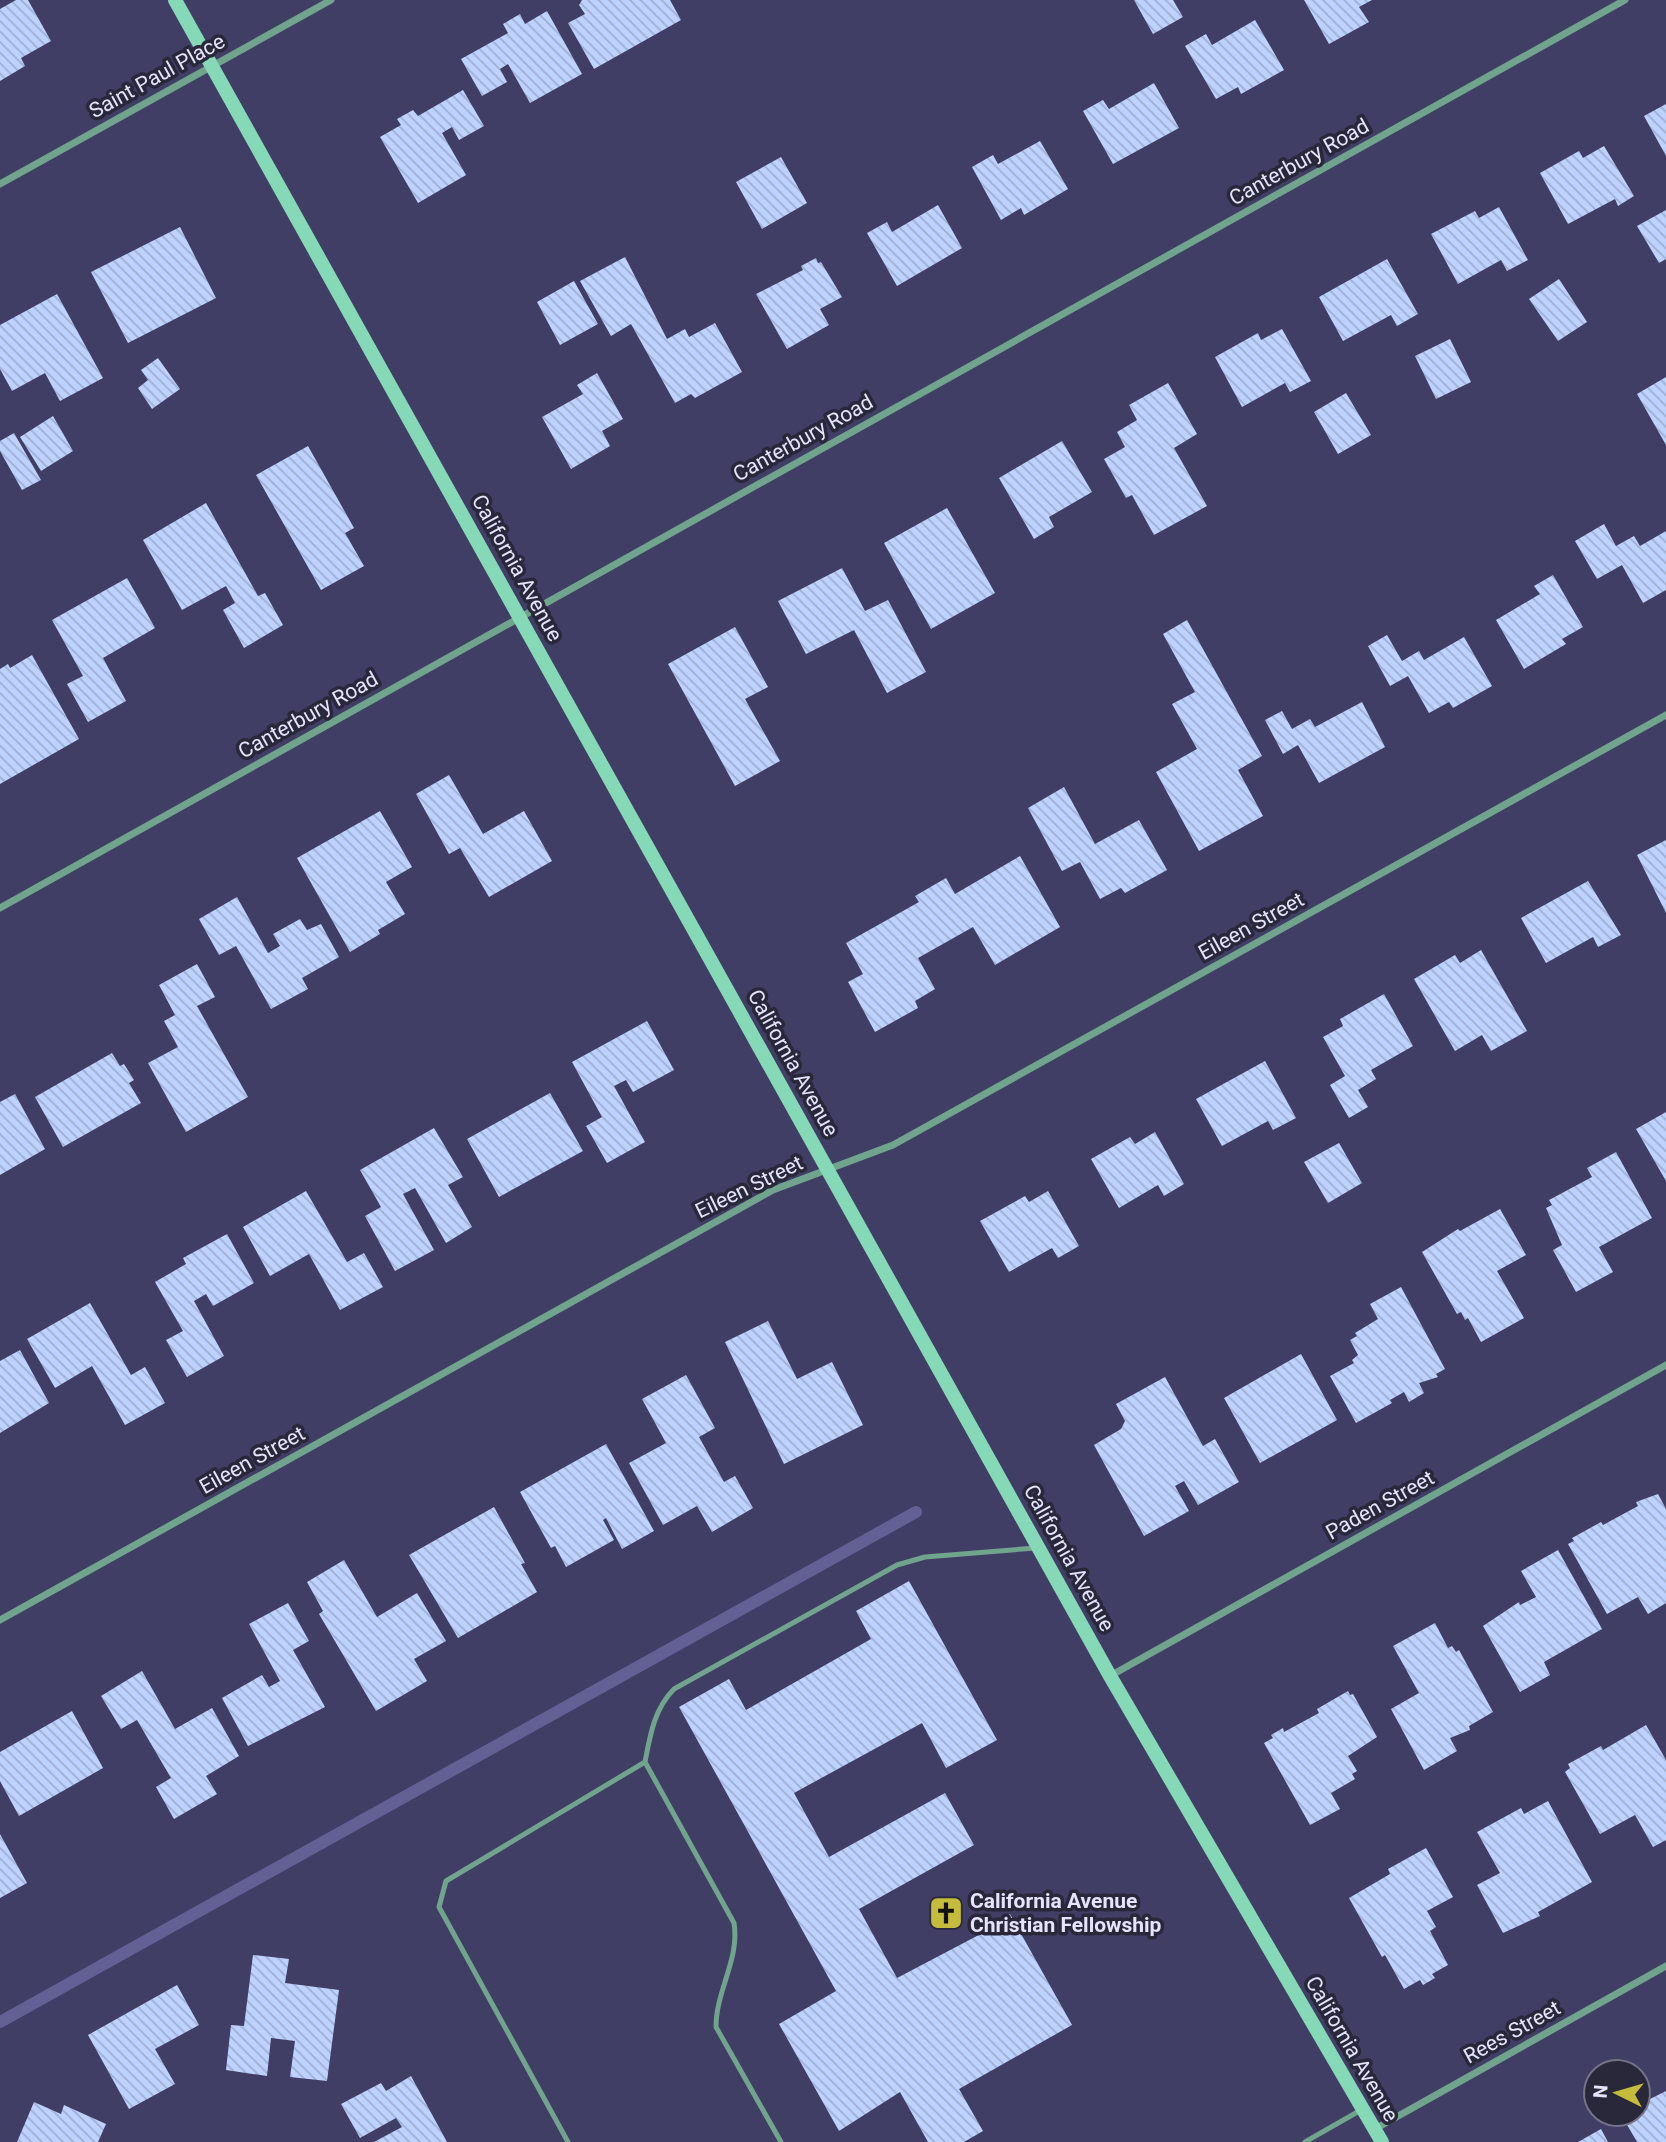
<svg xmlns="http://www.w3.org/2000/svg" width="1666" height="2142" font-family="Roboto,sans-serif">
	<style>
		.lines { fill: none; stroke-linecap: round; stroke-linejoin: round }
		.stream { stroke: #626094; stroke-width: 12 }
		.building { fill: url(#building-back-hatch) }
		.service { stroke: #70a48d; stroke-width: 5 }
		.minor { stroke: #70a48d; stroke-width: 7 }
		.secondary { stroke: #85d9b6; stroke-width: 14 }
		.labels { text-anchor: middle; stroke-width: 7; stroke-linejoin: round; paint-order: stroke }
		.street-label { font-size: 21px; fill: #e4e4fc; stroke: #29283a }
		.poi-label { font-size: 21px; font-weight: bold; fill: #e4e4fc; stroke: #29283a; text-anchor: start }
	</style>
	<defs>
		<pattern id="building-back-hatch" width="6" height="6" patternUnits="userSpaceOnUse" patternTransform="scale(1.75)"><rect width="6" height="6" fill="#bdd2ff"/><path d="M-1 5l2 2M0 0l6 6M5-1l2 2" fill="none" stroke="#9faed2"/></pattern>
	</defs>
	<rect width="100%" height="100%" fill="#413e66"/>
	<g class="lines">
		<path class="stream" d="M0,2022L916,1512"/>
	</g>
	<path class="building" d="M16,0H28L51,41L21,58L25,66L0,81V9Z
		M582,0H670L681,20L594,69L568,23L585,14L579,5Z
		M1134,0H1173L1183,17L1153,34Z
		M1304,0H1372L1359,7L1369,22L1329,44Z
		M547,11L582,74L530,103L508,64L500,69L507,82L482,96L461,59L508,33L503,24L520,14L525,24Z
		M1255,20L1284,70L1241,94L1238,87L1216,99L1185,46L1206,34L1212,45Z
		M1154,83L1179,128L1113,164L1083,111L1103,100L1109,109Z
		M463,90L484,126L459,140L452,127L442,133L466,175L418,203L380,137L401,125L397,119L413,110L418,116Z
		M1666,104V156L1644,116Z
		M1040,141L1068,189L1024,215L1021,208L1001,220L972,167L993,155L998,164Z
		M1604,146L1634,196L1618,206L1615,199L1568,224L1540,173L1579,151L1583,158Z
		M781,157L807,203L762,229L736,182Z
		M938,205L962,248L897,286L867,233L887,222L892,232Z
		M1499,207L1528,260L1507,271L1501,260L1458,284L1431,234L1475,211L1479,218Z
		M1666,210V259L1659,263L1637,226Z
		M180,227L216,298L128,343L91,272Z
		M625,257L667,339L685,329L689,337L715,323L742,372L695,398L691,394L675,403L631,324L611,336L580,281Z
		M816,258L818,263L821,262L842,297L820,309L829,325L787,349L756,294L803,270L801,266Z
		M1387,259L1418,314L1397,326L1391,315L1343,341L1319,297Z
		M1559,279L1587,322L1558,341L1529,299Z
		M574,281L598,324L560,345L537,302Z
		M57,294L103,378L60,401L45,373L12,391L0,369V325Z
		M1282,329L1311,381L1290,392L1285,383L1242,407L1215,357L1258,333L1261,340Z
		M1450,339L1471,382L1436,399L1415,356Z
		M158,358L180,389L152,409L138,388L148,380L141,370Z
		M597,373L623,419L602,431L610,446L571,469L542,417L583,394L577,385Z
		M1666,377V445L1637,394Z
		M1168,383L1197,434L1174,448L1207,506L1154,535L1132,495L1126,498L1104,459L1125,447L1117,432L1137,420L1129,405Z
		M1346,393L1371,435L1338,454L1314,412Z
		M53,416L73,451L41,471L20,437Z
		M14,433L41,480L22,490L0,451V441Z
		M1062,441L1092,492L1049,517L1054,527L1034,539L999,478Z
		M308,446L354,528L345,533L364,566L321,590L256,475Z
		M206,503L258,596L265,593L283,625L244,648L223,610L235,603L226,586L182,610L143,540Z
		M947,508L995,593L931,629L884,543Z
		M1604,524L1616,546L1634,536L1640,546L1666,531V590L1643,603L1622,565L1597,579L1575,541Z
		M842,568L865,611L888,600L926,672L887,693L854,630L806,654L778,601Z
		M1553,575L1583,627L1562,639L1566,644L1524,669L1496,620L1540,594L1534,586Z
		M127,578L155,628L103,658L126,701L88,722L67,684L83,676L52,620Z
		M1187,620L1262,756L1238,770L1263,816L1199,851L1156,772L1197,749L1172,704L1195,692L1163,634Z
		M735,627L768,687L745,699L780,761L735,786L668,664Z
		M1387,635L1402,661L1419,651L1424,660L1464,637L1492,686L1453,708L1449,702L1429,713L1408,676L1390,686L1368,646Z
		M32,655L79,739L0,784V669L8,664L10,668Z
		M1362,702L1385,747L1319,783L1298,745L1283,754L1265,720L1282,711L1292,729L1310,719L1315,727Z
		M449,775L483,834L524,811L552,861L489,897L460,848L449,854L416,794Z
		M1064,787L1095,844L1139,820L1167,870L1125,893L1121,888L1100,899L1080,862L1062,871L1028,808Z
		M380,811L412,867L386,882L405,914L378,930L380,934L350,952L297,858Z
		M1666,840V913L1637,855Z
		M1020,856L1060,927L995,965L973,927L918,958L935,989L915,1001L918,1008L875,1032L848,982L863,974L846,943L919,902L915,896L946,878L955,894Z
		M1588,881L1621,935L1598,947L1593,937L1546,963L1521,918Z
		M237,897L268,953L280,946L273,934L300,919L307,930L321,924L339,957L302,978L308,989L271,1009L236,946L219,955L199,919Z
		M1481,950L1527,1031L1491,1051L1482,1035L1455,1051L1414,979L1455,955L1460,963Z
		M197,964L215,997L197,1006L248,1097L186,1132L148,1063L178,1047L164,1021L175,1015L159,985Z
		M1384,994L1413,1046L1371,1070L1376,1079L1358,1090L1368,1107L1349,1118L1330,1085L1345,1076L1323,1037L1343,1026L1340,1019Z
		M647,1021L674,1070L633,1092L626,1080L614,1086L645,1142L607,1163L586,1126L602,1117L572,1062Z
		M112,1053L120,1066L124,1064L134,1080L129,1083L141,1103L63,1147L35,1097Z
		M1265,1061L1296,1118L1273,1130L1268,1121L1222,1146L1196,1099Z
		M550,1093L583,1151L499,1197L467,1139Z
		M15,1094L45,1149L0,1175V1102Z
		M1666,1112V1181L1636,1129Z
		M434,1128L463,1177L448,1185L472,1227L446,1243L415,1188L403,1194L434,1250L395,1271L365,1216L381,1207L360,1170Z
		M1155,1132L1184,1184L1164,1196L1158,1185L1119,1208L1091,1159L1130,1137L1135,1144Z
		M1339,1143L1362,1183L1328,1203L1304,1162Z
		M1616,1152L1652,1218L1599,1247L1613,1272L1576,1292L1553,1250L1562,1245L1546,1208L1552,1205L1549,1200L1592,1177L1587,1168Z
		M306,1191L347,1262L364,1253L383,1287L340,1310L309,1254L270,1276L243,1227Z
		M1048,1191L1079,1246L1058,1258L1052,1248L1009,1272L980,1221L1025,1196L1029,1202Z
		M1500,1209L1526,1255L1497,1271L1524,1318L1481,1342L1468,1318L1465,1320L1461,1312L1457,1314L1422,1252L1458,1229L1460,1231Z
		M227,1234L254,1283L213,1306L206,1294L194,1301L224,1356L187,1377L166,1340L183,1331L155,1282L186,1264L183,1258Z
		M1401,1287L1445,1369L1436,1374L1438,1377L1419,1383L1424,1393L1409,1402L1404,1392L1390,1400L1392,1403L1356,1423L1330,1376L1354,1363L1352,1360L1358,1355L1350,1340L1357,1336L1355,1333L1378,1319L1370,1304Z
		M90,1303L131,1375L145,1367L165,1403L125,1425L92,1366L55,1388L27,1339Z
		M768,1321L797,1379L832,1362L863,1425L784,1464L725,1342Z
		M20,1350L49,1403L0,1433V1361Z
		M1301,1354L1337,1420L1260,1463L1224,1398Z
		M686,1375L715,1428L699,1437L724,1482L735,1476L753,1508L712,1532L697,1506L663,1525L629,1463L666,1443L642,1399Z
		M1165,1377L1203,1446L1215,1439L1239,1482L1198,1505L1184,1481L1175,1486L1189,1511L1144,1536L1094,1445L1121,1429L1125,1421L1116,1404Z
		M606,1444L654,1531L622,1549L606,1518L603,1520L614,1540L566,1567L555,1546L551,1548L520,1492Z
		M1658,1494L1666,1509V1603L1648,1614L1638,1597L1607,1614L1568,1544L1574,1541L1572,1538L1601,1522L1603,1525L1638,1506L1636,1502Z
		M494,1507L525,1563L521,1564L537,1592L458,1638L409,1555Z
		M1558,1550L1602,1629L1544,1662L1550,1675L1520,1692L1483,1626L1519,1602L1520,1605L1536,1597L1521,1571Z
		M344,1560L377,1617L417,1593L446,1641L414,1659L427,1681L376,1711L319,1614L323,1611L307,1582Z
		M909,1581L997,1740L946,1768L922,1723L794,1793L829,1857L945,1793L974,1845L859,1909L897,1978L994,1927L993,1924L1010,1914L1072,2025L959,2089L983,2131L964,2142H928L900,2092L839,2131L779,2024L836,1991L679,1707L729,1679L746,1710L871,1639L856,1611Z
		M288,1603L309,1641L293,1650L325,1707L248,1746L222,1698L262,1675L269,1687L280,1681L249,1624Z
		M1435,1623L1448,1648L1452,1646L1456,1652L1459,1650L1493,1712L1469,1726L1470,1730L1450,1738L1457,1751L1424,1770L1391,1709L1419,1693L1393,1646Z
		M142,1671L175,1729L212,1708L239,1756L206,1776L217,1794L174,1819L156,1787L171,1778L137,1720L121,1729L101,1696Z
		M1348,1691L1350,1695L1353,1694L1377,1737L1348,1756L1357,1771L1352,1774L1355,1779L1331,1793L1340,1809L1310,1825L1264,1743L1273,1738L1271,1735L1283,1728L1284,1732L1319,1713L1317,1709Z
		M72,1711L103,1768L19,1816L0,1781V1752Z
		M1646,1725L1666,1760V1840L1653,1847L1635,1815L1600,1834L1565,1772L1570,1768L1568,1764L1601,1746L1603,1750Z
		M1548,1801L1592,1882L1538,1912L1540,1916L1503,1933L1477,1885L1500,1873L1477,1832L1521,1808L1524,1814Z
		M0,1834L27,1883L0,1898Z
		M1426,1848L1453,1897L1427,1911L1436,1927L1430,1931L1448,1965L1432,1974L1435,1978L1423,1985L1420,1980L1404,1989L1385,1955L1382,1957L1349,1898L1390,1874L1388,1869Z
		M253,1955L289,1959L285,1983L339,1990L327,2081L290,2077L295,2041L271,2038L267,2076L226,2070L231,2025L244,2026Z
		M177,1985L199,2025L155,2049L175,2084L129,2109L88,2035Z
		M411,2076L447,2142H374L402,2127L396,2118L360,2138L341,2104L381,2083L386,2091Z
		M1666,2091V2142H1637L1622,2116L1638,2114V2105Z
		M34,2102L61,2114L64,2105L106,2124L98,2142H17Z
		M1601,2129L1608,2142H1578Z"/>
	<g class="lines">
		<path class="service" d="M645,1762L734,1923C740,1959 716,1990 716,2027L781,2142
			M568,2142L439,1907L446,1881L645,1762C650,1736 654,1709 674,1689L897,1565L925,1557L1035,1548
			M1305,2142L1361,2110"/>
		<path class="minor" d="M0,184L331,0
			M0,908L1625,0
			M0,1620L773,1190L893,1145L1666,715
			M1110,1676L1666,1365
			M1375,2129L1666,1966"/>
		<path class="secondary" d="M175,0L1110,1676L1382,2142"/>
	</g>
	<defs>
		<g id="church-square" transform="scale(1.75)"><rect x="-9" y="-9" width="18" height="18" rx="4" fill="#c5bc3d" stroke="#29283a"/><path d="M-1.2-6h2.4v3.5h3.3v2.4h-3.3V6h-2.4V-.1h-3.3v-2.4h3.3Z" fill="#111"/></g>
	</defs>
	<g fill-rule="evenodd">
		<use href="#church-square" x="946" y="1913"/>
	</g>
	<g class="labels">
		<g class="street-label">
			<text transform="translate(157 76) rotate(-29)" y="7">Saint Paul Place</text>
			<text transform="translate(1299 162) rotate(-29)" y="7">Canterbury Road</text>
			<text transform="translate(803 438) rotate(-29)" y="7">Canterbury Road</text>
			<text transform="translate(517 568) rotate(61)" y="7">California Avenue</text>
			<text transform="translate(308 715) rotate(-29)" y="7">Canterbury Road</text>
			<text transform="translate(1251 926) rotate(-29)" y="7">Eileen Street</text>
			<text transform="translate(793 1063) rotate(61)" y="7">California Avenue</text>
			<text transform="translate(749 1187) rotate(-26)" y="7">Eileen Street</text>
			<text transform="translate(252 1460) rotate(-29)" y="7">Eileen Street</text>
			<text transform="translate(1380 1505) rotate(-29)" y="7">Paden Street</text>
			<text transform="translate(1069 1558) rotate(61)" y="7">California Avenue</text>
			<text transform="translate(1512 2032) rotate(-29)" y="7">Rees Street</text>
			<text transform="translate(1352 2049) rotate(60)" y="7">California Avenue</text>
		</g>
		<g class="poi-label">
			<text x="970" y="1908">California Avenue<tspan x="970" dy="24">Christian Fellowship</tspan></text>
		</g>
	</g>
	<g transform="translate(1617 2093) rotate(275)"><circle r="33" fill="#29283a" stroke="#747388" stroke-width="2"/>
	<path d="M0-5L12 26L0 18L-12 26Z" fill="#c5bc3d"/>
	<text y="-10" font-size="19" font-weight="bold" text-anchor="middle" fill="#e4e4fc">N</text>
	</g>
</svg>
